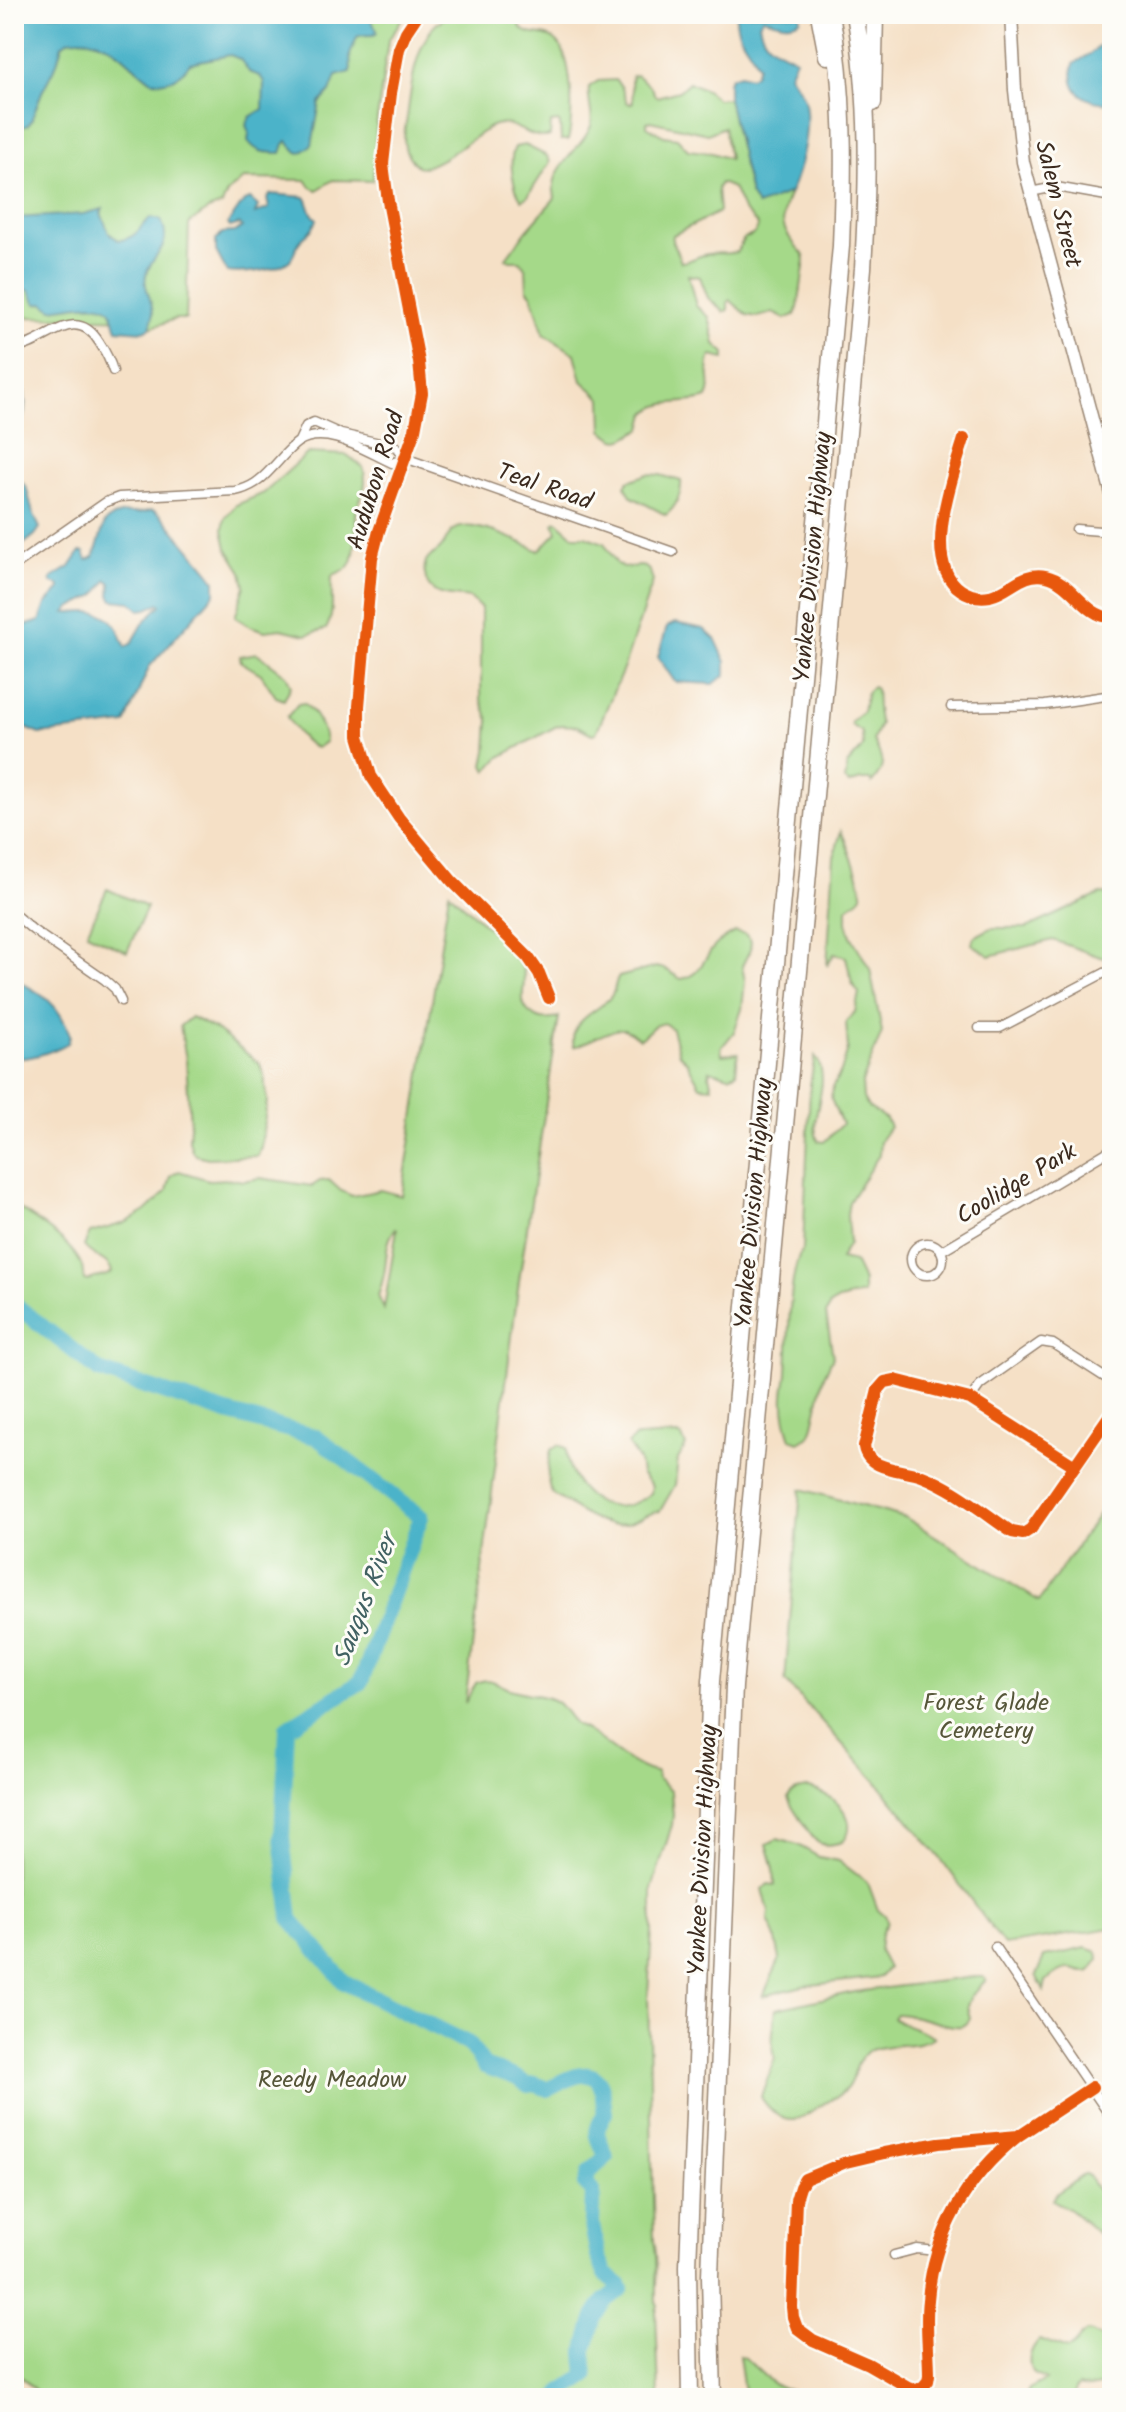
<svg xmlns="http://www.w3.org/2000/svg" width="1126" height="2412" font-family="Kalam,sans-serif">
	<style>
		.green { fill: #a5d989; stroke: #708254; stroke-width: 2; fill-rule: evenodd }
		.water { fill: #4bb3c9; stroke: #436e74; stroke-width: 2; fill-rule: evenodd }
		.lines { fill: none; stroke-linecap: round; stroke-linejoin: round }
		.river { stroke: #4bb3c9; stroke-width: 16 }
		.minor-casing { stroke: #988572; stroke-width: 11 }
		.secondary-casing { stroke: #988572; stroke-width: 15 }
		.motorway-casing { stroke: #988572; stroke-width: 19 }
		.minor { stroke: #fff; stroke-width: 8 }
		.secondary { stroke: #fff; stroke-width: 12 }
		.motorway { stroke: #fff; stroke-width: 16 }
		.cycleway-casing { stroke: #fdfcf7; stroke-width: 17 }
		.cycleway { stroke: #e8590c; stroke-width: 12 }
		.labels { text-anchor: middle; stroke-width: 6; stroke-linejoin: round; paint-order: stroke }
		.street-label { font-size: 24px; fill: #3b2a1e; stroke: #fdfcf7 }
		.park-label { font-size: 24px; fill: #565639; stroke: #fdfcf7 }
		.water-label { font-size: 26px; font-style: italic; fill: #416162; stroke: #fdfcf7 }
	</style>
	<rect width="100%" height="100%" fill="#fdfcf7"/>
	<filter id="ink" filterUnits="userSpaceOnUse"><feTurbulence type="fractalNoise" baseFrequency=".0125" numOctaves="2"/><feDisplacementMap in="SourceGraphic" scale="16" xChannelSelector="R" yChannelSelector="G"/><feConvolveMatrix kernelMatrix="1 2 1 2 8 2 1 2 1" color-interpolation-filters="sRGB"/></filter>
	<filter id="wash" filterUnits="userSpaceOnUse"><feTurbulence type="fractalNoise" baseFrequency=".006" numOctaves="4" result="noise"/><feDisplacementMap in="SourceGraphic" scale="32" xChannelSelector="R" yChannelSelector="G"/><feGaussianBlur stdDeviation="1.8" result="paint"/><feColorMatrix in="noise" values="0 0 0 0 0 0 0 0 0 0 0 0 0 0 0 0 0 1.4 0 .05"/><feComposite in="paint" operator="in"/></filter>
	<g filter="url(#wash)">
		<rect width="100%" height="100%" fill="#f5e0c6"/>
		<path class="green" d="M14,14H405L388,41L377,119L373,181L333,180L317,190L311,187L306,180L243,179L227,193L222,205L208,210L189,224L186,319H175L150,328L151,319L22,317L24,328L14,333Z
			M452,14H542L535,19L524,20L520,24L521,28C531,38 545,31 556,41C573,55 574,120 568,140H561L560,124L558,122L551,123L550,136C530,142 513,117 492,126C478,133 429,174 418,166C413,163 406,153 405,147C402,134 407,122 408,110C412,83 414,57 429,33C434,24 443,18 452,14Z
			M636,75L650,86L656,97L679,91L689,82L706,90L717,99L728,98L750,194L781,196L790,193C776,222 784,234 804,255L805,260L798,308L795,315L785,319L773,313L757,317L747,315L730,300L728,302V310L724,312L708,298L700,277L688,275L696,306L709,317L715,344L725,353V359L711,356C704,371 714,385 707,398C685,406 664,397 646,414L642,429C623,437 622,448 603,430L602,399L582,381L575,354L544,334L532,295L527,289L526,269L520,261H510L506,258L527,230L555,198C555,194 553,190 554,186C555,164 584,146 591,126C594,116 587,101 589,87L598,81L615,80L621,86L627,102L630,104L633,102L631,81L632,76ZM650,121L708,134L724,127L729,159L712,153L688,150L677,138L664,136L647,126V122ZM720,183L733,188L743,210L758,225C757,234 752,236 744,238L737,252C727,255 718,252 708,254C699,255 691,261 681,262L672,241L673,235L719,212L717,188Z
			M525,145L547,156L550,162L528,196L522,200C513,189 508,161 515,147Z
			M308,453L347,455L363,467C370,492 357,497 356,517C356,530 356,550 352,562C348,572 338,571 332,576C330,596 336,611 326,629L306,635L281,629L265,631L250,626L235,617L245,586L242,572L227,548L223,530L225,518L236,505L264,493Z
			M648,474L660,475L681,481C682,494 676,507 666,515L632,497L625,486L628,481Z
			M557,521L574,536H585L604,543L617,564L623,568L640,566L645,567L650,571L653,581L624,667L596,733L592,734L577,726L561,725L555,727L500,757L487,771L484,765L487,751L489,720L481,699V608L470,598C451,595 427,599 425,574C424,569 424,566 426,562C429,556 436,553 440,549C448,541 448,529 461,527C480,523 521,542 539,551L557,532L554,523Z
			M257,653L286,675L291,686L284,700L276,697L261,674L241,662L240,656Z
			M873,687L876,689C877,700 876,714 880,724L873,740C883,759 887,766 872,783L870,780H861L849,784L845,780L847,765L863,747L862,732L851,725V722L863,711L867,691Z
			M304,703C315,712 324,728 325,742L317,748C305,745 294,728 287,717L298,704Z
			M841,831C845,840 864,887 862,895C860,900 851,904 847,908V922L851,936L870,969L882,1032L862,1083L863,1098L868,1107L886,1119L890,1127L880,1141L879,1155L849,1202L847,1214L849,1243L840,1259L854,1262L863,1281V1294L839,1300L830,1305L826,1314L833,1357L824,1376L812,1429L809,1436L799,1442L791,1439C787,1427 783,1409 784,1396C784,1388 787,1380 787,1371C789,1343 788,1269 803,1249L810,1085L815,1056C834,1082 807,1116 818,1141L824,1142L842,1124L831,1099L833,1086L841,1072L848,1049L846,1022L855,1012L859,993L852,983L846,957L834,954L827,966L834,857Z
			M107,889L147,907L127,952L87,933Z
			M449,892C466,908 514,948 522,967C529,983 515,1000 530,1013C539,1021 549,1021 559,1017L519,1281L465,1703L476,1683C490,1676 497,1684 510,1689C523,1694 549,1695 558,1703C564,1709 568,1715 573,1722C577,1727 584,1728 589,1732C606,1742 637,1772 657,1772V1778L671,1792L673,1815L672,1825L652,1889V1930L648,1995L654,2241C659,2262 655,2281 656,2302L658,2305L656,2311L659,2398H43L22,2377L14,2372V1205C34,1219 75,1244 82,1267C83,1271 83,1276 84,1280L88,1281C96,1275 104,1279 112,1272C109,1258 92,1258 84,1246L90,1233L125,1223L146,1211L167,1191L171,1176L179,1171L209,1180L231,1179L244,1181L260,1178L312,1186L320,1181L329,1180L341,1191L352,1196L381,1190L402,1196ZM396,1228L397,1229L384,1309L378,1296C381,1286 384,1278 385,1268C387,1253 386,1240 396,1228Z
			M1101,894L1112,895V958H1103L1053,940L990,956L972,944L974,937L991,928H1027Z
			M735,932L745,934L751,941L750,950L742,966L745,981L742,1009L734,1032L721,1048L722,1055L738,1053L736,1073L729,1076L710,1070L709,1075L712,1087L700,1086L687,1062L679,1054L672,1029L664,1023L654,1026L640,1039C634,1036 630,1030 623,1029C614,1027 585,1044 574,1047C567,1018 601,1012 612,995C616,989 614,983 619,977L656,967L665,969L681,979C703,975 703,956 718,943C723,939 730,935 735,932Z
			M191,1017L215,1029L259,1063L264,1075L267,1101L261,1147L257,1156L208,1158L196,1155L192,1151L189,1140L190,1126L186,1059L180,1026Z
			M677,1435L682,1437L686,1446L678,1459L675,1485L660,1511C647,1513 636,1522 625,1524C600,1528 581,1513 562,1500C558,1498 555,1497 552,1493C545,1481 548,1463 551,1450L559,1445L566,1448C568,1494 611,1526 651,1493L652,1486L641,1474L639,1461L628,1445L635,1437Z
			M801,1489L906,1518L1039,1601L1112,1495V1928L1004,1945L941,1859L876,1781L785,1681Z
			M808,1788C830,1792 864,1819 842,1842C819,1849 816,1843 805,1826C798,1816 792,1809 788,1798C791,1790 800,1789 808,1788Z
			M777,1839L798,1845L819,1857L839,1861L868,1883L878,1910L886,1917L887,1922L881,1934L879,1951L888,1968L880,1977L803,1986L763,1996L780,1959L775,1935L768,1920L769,1912L763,1889L768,1884L775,1885L774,1869L767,1844Z
			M1086,1948L1098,1952L1099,1959L1090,1971C1081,1974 1079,1970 1071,1969C1061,1968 1053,1976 1046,1981L1044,1991L1036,1975L1044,1957Z
			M974,1977H983L986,1980L971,1996L967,2006L970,2018C967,2023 967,2025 961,2026C948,2029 914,2013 896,2014L893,2018C901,2025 923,2029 934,2037C915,2049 886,2042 869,2051C855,2059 856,2076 847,2088C838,2098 827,2101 816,2108C811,2111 806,2116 801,2118C785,2126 768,2109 761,2097L775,2058L772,2040L776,2009L854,1992Z
			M1085,2174L1089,2176L1112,2216V2244L1070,2210L1053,2200L1056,2194Z
			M1087,2332L1092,2333L1099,2337L1112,2333V2384L1089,2388L1078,2386L1075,2389V2398H1025L1029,2389L1046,2380L1033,2374C1026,2362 1030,2349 1040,2339L1067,2349C1078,2346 1078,2336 1087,2332Z
			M739,2356L745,2358L773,2384L808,2398H745Z"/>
		<path class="water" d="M14,14H367L377,30L376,34C370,37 363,33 357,37L350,55L351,72L336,76L330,92L320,103L312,145L301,153L297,152L287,141L284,144L281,153C267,152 259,155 248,141L249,133L246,125L250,117L263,109L264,82L260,76L249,72L240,59L230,55L190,63C179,78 171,83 152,81C127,64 115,39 80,39C72,39 68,39 62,45L57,63L42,92L31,121L28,125L18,129L14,128Z
			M736,14H801L800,20C788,27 775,21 763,18L759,23C763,47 778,49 796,59L789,74C793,82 800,88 803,96C812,122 801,169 790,193L757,206L750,194L728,98V83L731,77L740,74L750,77L755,74L758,66C750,46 735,38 736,14Z
			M1109,14H1112V102C1087,105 1066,90 1074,64C1086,55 1103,50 1105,33C1106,24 1104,21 1109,14Z
			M271,194L305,197C311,204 307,211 317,219C314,231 304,235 298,244C295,250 294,256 289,261C277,271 242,274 227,272L216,251V240L222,233L235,232L242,227L240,224L230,227L228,224L244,201L250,199L258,206L255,214L269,208L267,199Z
			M103,209L101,213L109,233L118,240C134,240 139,229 150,218L161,220C173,247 155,252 147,272C141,286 154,301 153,316C152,320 151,324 150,328L144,331L117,329C114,323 114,315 110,310C103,299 65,307 53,309L43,303L36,304L30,291L14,285V218L83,214Z
			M14,370C28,387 30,417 14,434Z
			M14,482H21L26,486L33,513L40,528L35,535L14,552Z
			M151,510L155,511L162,516L209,572L215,580V593L149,667L125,724L40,734L14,723V623L21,627L40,621L46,604L60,589V586L52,583L51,579L70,567L80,552H84L87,560L94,557L105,522C126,506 132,518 151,510ZM107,580L111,583L110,595L113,600L131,602L140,610L147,609L159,603L161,605L144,622L132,643L126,647C122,640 120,630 115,624C102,607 83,613 66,613L70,608L96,595Z
			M675,623L704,629L716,640L726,662V675L713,684L675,682L658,657L667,627Z
			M14,979C43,994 59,1003 70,1035L68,1043C55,1051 29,1060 14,1058Z"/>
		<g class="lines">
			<path class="river" d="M14,1304L99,1371L227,1413L316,1437L421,1517L361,1682L287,1728L282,1837L291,1919L344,1982L469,2044L484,2066L515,2077L528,2085L535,2084L548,2089C561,2083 592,2062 601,2086C604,2095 603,2105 605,2113C591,2138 599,2133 606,2157L589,2172L585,2184L593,2191L592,2225L598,2256L606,2274L619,2284L621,2289L605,2301L595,2317L584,2353L586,2376L563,2391L559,2398"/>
		</g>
	</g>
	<g filter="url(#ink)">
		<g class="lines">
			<g class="minor-casing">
				<path id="minor" d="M418,14L406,32L399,49L391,93L383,164L388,201L419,362L422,393L415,430L379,531L372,558L359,706V736L371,776L399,818L452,881L528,957L539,973L549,998
					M1030,192L1056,187L1112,197
					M14,348C45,346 74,302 99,342C105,351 110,360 113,371
					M964,439C953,476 920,563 961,590C970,596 979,598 990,596C1011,591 1022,571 1046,576C1073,582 1084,616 1112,618
					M299,441L306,426L314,422L341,434L397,447L405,458
					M405,458L673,552
					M1076,529L1112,532
					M14,566L106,502L119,497L235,491C251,488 261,480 271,469C280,460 288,449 298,442C326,424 365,451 392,463L405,458
					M951,707L1045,705L1112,695
					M14,914L33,930L105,980L115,989L121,1001
					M979,1028H1000L1112,969
					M911 1259a16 16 0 1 1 32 0a16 16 0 1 1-32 0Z
					M941,1251L1112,1149
					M970,1399L980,1385L1041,1342L1053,1344L1112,1382
					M1075,1466L970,1399L895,1380L885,1382L878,1390L864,1447C868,1471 903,1469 922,1476C954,1488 984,1513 1012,1532L1023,1534L1031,1529L1112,1412
					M995,1947L1112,2119
					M1018,2136C967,2176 933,2235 928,2300C925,2325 929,2350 929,2375L928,2381L923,2387L916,2389L908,2387L868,2364L813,2340L797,2328L793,2317L792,2307L796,2200L800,2187L805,2179L846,2162L884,2153L939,2143L1018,2136L1092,2087
					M894,2255L917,2249L936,2251"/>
			</g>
			<g class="secondary-casing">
				<path id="secondary" d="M1011,14L1015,90L1023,162L1112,494"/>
			</g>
			<g class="motorway-casing">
				<path id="motorway" d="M819,14L827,56
					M873,103L875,14
					M690,2398L688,2266L711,1681L841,246C844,168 845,90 831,14
					M713,2398L710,2276L712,2222L734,1686L863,268C868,184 870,98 855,14"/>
			</g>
			<use href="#minor" class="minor"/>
			<use href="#secondary" class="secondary"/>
			<use href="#motorway" class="motorway"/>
			<g class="cycleway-casing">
				<path id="cycleway" d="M418,14L406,32L399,49L391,93L383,164L388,201L419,362L422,393L415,430L379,531L372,558L359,706V736L371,776L399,818L452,881L528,957L539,973L549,998
					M964,439C953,476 920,563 961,590C970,596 979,598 990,596C1011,591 1022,571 1046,576C1073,582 1084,616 1112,618
					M1075,1466L970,1399L895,1380L885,1382L878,1390L864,1447C868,1471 903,1469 922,1476C954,1488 984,1513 1012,1532L1023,1534L1031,1529L1112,1412
					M1018,2136C967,2176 933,2235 928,2300C925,2325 929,2350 929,2375L928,2381L923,2387L916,2389L908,2387L868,2364L813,2340L797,2328L793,2317L792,2307L796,2200L800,2187L805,2179L846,2162L884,2153L939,2143L1018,2136L1092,2087"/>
			</g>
			<use href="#cycleway" class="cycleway"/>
		</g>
	</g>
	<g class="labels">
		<g class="street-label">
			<text transform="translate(1059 204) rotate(76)" y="8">Salem Street</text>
			<text transform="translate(375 480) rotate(-73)" y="8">Audubon Road</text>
			<text transform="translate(545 486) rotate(19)" y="8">Teal Road</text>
			<text transform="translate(812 557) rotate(-85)" y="8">Yankee Division Highway</text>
			<text transform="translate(1016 1183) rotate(-31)" y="8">Coolidge Park</text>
			<text transform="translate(753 1203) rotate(-85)" y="8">Yankee Division Highway</text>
			<text transform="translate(702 1850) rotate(-87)" y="8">Yankee Division Highway</text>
		</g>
		<g class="park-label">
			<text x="986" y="1710">Forest Glade<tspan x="986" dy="28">Cemetery</tspan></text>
			<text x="332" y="2087">Reedy Meadow</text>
		</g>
		<g class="water-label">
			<text transform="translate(364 1600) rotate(-69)" y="9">Saugus River</text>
		</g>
	</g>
	<rect width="1126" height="2412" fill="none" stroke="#fdfcf7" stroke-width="48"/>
</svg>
